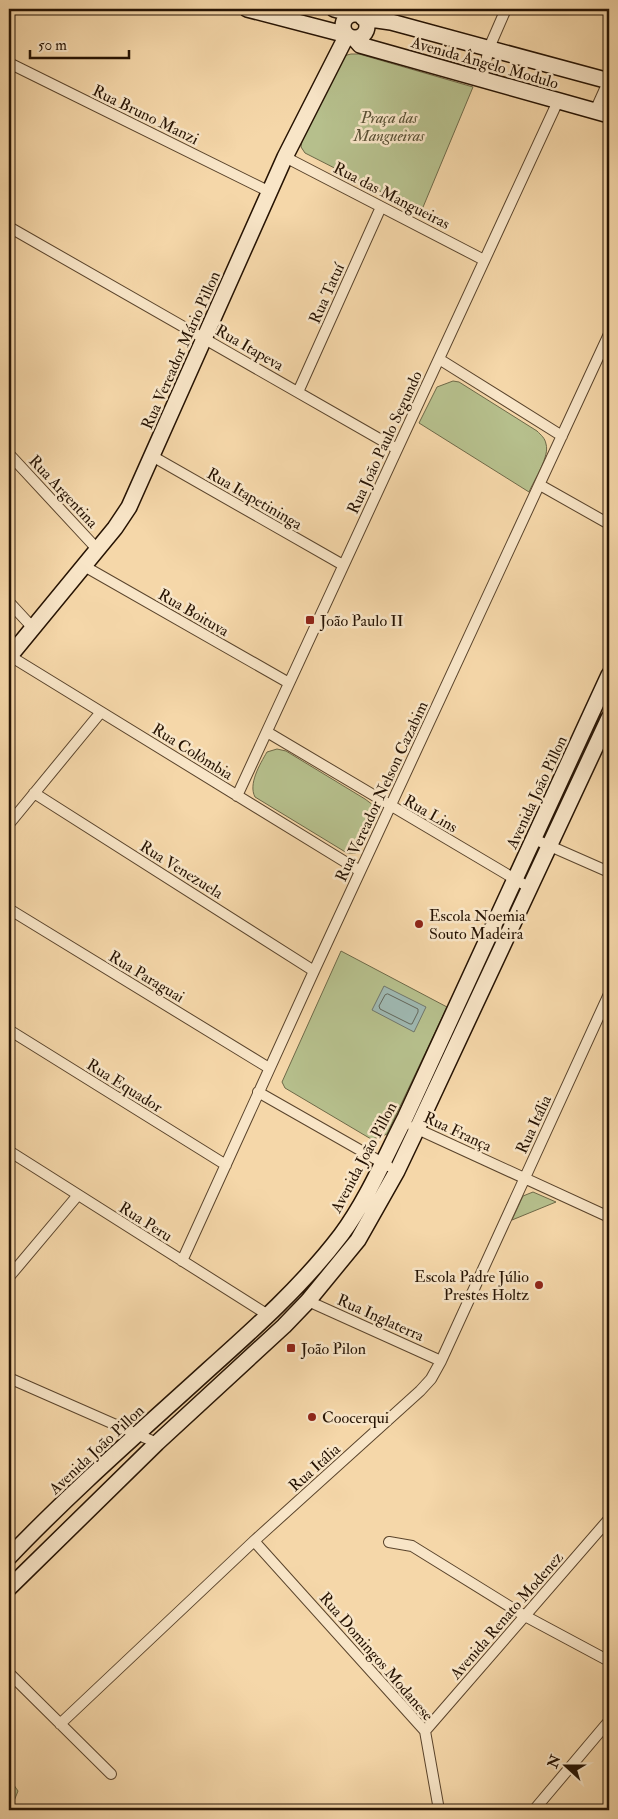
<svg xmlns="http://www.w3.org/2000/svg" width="618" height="1819" font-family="'IM FELL Double Pica',serif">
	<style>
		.green { fill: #b6bf8c; stroke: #6e6948 }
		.water { fill: #9fb8b1; stroke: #6f766b }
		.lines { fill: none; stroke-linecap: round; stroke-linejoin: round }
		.shore { stroke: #62665a; stroke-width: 1 }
		.street-casing { stroke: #5a442c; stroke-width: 12 }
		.secondary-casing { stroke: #261303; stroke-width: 18 }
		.street { stroke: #f8e5c7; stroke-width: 10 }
		.secondary { stroke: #f8e5c7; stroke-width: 15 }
		.poi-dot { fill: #8f2418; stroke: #f8e5c7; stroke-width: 2 }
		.labels { text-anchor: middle; stroke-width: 5; stroke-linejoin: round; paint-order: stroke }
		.street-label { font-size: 16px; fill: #261303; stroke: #f8e5c7 }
		.park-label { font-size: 16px; font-style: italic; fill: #584f33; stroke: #f8e5c7 }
		.poi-label { font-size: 16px; fill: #261303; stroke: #f8e5c7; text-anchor: start }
	</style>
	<rect width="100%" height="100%" fill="#f5d7a9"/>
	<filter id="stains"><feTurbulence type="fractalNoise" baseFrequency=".004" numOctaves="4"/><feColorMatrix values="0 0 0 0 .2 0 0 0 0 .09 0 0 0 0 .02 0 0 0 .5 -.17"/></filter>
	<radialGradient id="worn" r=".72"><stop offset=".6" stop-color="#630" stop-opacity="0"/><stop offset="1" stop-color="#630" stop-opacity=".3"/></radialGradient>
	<path class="green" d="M351,54H359L473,87L421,212L305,153L301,147L302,141L338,61L343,56Z
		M453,381L459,382L537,431C541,435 545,438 546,444C550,456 534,480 529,492L419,423L437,387Z
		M277,749L286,751L365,799L377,808C375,825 367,840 356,853H347L255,797C248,784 260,764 267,752Z
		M341,951L447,1007L387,1134L380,1137L371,1139L285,1088L282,1082Z
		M533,1192L556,1202L512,1220L523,1196Z
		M9,1778L18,1791L12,1806L16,1810H9Z"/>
	<path class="water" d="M384,986L426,1007L414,1032L372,1010Z"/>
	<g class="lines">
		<path class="shore" d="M388,994L418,1009V1012L412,1024H410L380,1009L379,1006L385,995Z"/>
		<g class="street-casing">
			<path id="street" d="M9,63L270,192
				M482,79L489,48L506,9
				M595,111L609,80
				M285,157L484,260
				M9,227L397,449
				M439,359L562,436
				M298,392L381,207
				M9,454L98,550
				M152,456L343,565
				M540,485L609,524
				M84,566L289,683
				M9,602L33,628
				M10,656L360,871
				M267,732L530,888
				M34,793L314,971
				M237,796L558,101
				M9,824L101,712
				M534,839L609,872
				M9,909L269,1068
				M9,1030L226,1165
				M258,1092L388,1166
				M413,1127L609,1217
				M9,1151L268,1315
				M182,1261L314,971L609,334
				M9,1277L78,1195
				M308,1301L441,1361
				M9,1378L157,1443
				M254,1541L425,1731L439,1810
				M389,1542L412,1546L525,1616L609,1661
				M9,1673L111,1774
				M60,1724L254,1541L420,1391L431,1379L441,1361L609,994
				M425,1731L609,1519
				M534,1810L609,1721"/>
		</g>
		<g class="secondary-casing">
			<path id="secondary" d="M334,9L353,14
				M343 26a12 12 0 1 1 24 0a12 12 0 1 1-24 0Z
				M363,18L391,22L609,81
				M354,38L360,45L609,115
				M9,657L115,528L129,507L285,157L347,35L247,9
				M9,1557C72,1491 141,1431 208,1370C255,1328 303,1285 341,1235C367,1200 385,1157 405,1118L609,675
				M9,1588L157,1443L284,1326L308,1301L358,1240L397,1171L417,1129L609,718"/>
		</g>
		<use href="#street" class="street"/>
		<use href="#secondary" class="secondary"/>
	</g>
	<g class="poi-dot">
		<rect x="305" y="615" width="10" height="10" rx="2.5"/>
		<circle cx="419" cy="924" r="5"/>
		<circle cx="539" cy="1285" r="5"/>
		<rect x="286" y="1343" width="10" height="10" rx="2.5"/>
		<circle cx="312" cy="1417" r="5"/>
	</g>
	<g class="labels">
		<g class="street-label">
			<text transform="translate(485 62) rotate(16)" y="6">Avenida Ângelo Modulo</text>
			<text transform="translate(146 114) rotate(26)" y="6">Rua Bruno Manzi</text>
			<text transform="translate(392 195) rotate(27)" y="6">Rua das Mangueiras</text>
			<text transform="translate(326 293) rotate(-66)" y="6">Rua Tatuí</text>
			<text transform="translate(250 347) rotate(30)" y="6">Rua Itapeva</text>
			<text transform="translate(180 350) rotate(-66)" y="6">Rua Vereador Mário Pillon</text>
			<text transform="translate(384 442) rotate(-65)" y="6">Rua João Paulo Segundo</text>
			<text transform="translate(64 491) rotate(47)" y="6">Rua Argentina</text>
			<text transform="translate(255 498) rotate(30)" y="6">Rua Itapetininga</text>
			<text transform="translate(194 612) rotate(30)" y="6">Rua Boituva</text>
			<text transform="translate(193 751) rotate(32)" y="6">Rua Colômbia</text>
			<text transform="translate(381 791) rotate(-65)" y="6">Rua Vereador Nelson Cazabim</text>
			<text transform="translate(536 792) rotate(-65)" y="6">Avenida João Pillon</text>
			<text transform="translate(431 813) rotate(30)" y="6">Rua Lins</text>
			<text transform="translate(182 869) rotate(32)" y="6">Rua Venezuela</text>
			<text transform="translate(147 976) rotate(31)" y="6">Rua Paraguai</text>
			<text transform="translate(125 1085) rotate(32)" y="6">Rua Equador</text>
			<text transform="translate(533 1124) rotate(-65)" y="6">Rua Itália</text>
			<text transform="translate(458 1131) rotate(25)" y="6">Rua França</text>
			<text transform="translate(363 1157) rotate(-62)" y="6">Avenida João Pillon</text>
			<text transform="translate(146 1221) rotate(32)" y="6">Rua Peru</text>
			<text transform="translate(381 1317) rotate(24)" y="6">Rua Inglaterra</text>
			<text transform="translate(96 1449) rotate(-43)" y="6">Avenida João Pillon</text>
			<text transform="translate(314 1467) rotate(-42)" y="6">Rua Itália</text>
			<text transform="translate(506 1615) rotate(-49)" y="6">Avenida Renato Modenez</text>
			<text transform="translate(377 1656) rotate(49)" y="6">Rua Domingos Modanese</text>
		</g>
		<g class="park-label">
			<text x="389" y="123">Praça das<tspan x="389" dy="18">Mangueiras</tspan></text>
		</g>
		<g class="poi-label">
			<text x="320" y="626">João Paulo II</text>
			<text x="429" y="921">Escola Noemia<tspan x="429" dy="18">Souto Madeira</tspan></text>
			<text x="529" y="1282" text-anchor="end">Escola Padre Júlio<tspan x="529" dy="18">Prestes Holtz</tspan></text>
			<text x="301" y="1354">João Pilon</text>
			<text x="322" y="1423">Coocerqui</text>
		</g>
	</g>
	<rect width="618" height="1819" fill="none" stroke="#f5d7a9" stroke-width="30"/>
	<rect x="10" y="10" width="598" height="1799" fill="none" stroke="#261303" stroke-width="2.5"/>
	<rect x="15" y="15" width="588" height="1789" fill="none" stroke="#261303"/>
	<g transform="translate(566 1766) rotate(291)" stroke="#f8e5c7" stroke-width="4" paint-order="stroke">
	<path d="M0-4L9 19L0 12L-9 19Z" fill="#261303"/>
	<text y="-8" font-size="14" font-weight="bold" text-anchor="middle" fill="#261303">N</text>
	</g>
	<path d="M30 50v8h99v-8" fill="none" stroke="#261303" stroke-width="2.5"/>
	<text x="38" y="50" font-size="15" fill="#261303" stroke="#f8e5c7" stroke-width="4" paint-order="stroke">50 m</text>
	<rect width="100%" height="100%" filter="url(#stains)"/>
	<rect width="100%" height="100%" fill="url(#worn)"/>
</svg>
